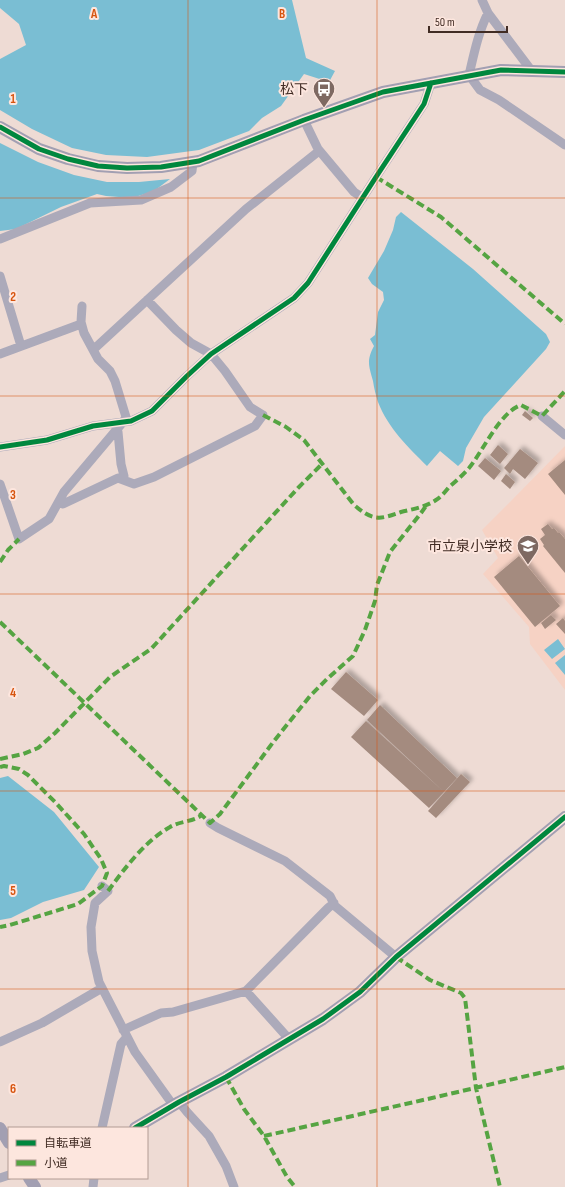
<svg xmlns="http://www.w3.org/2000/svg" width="565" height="1187" font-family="'Sofia Sans Condensed','Noto Sans JP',sans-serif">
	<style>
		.built { fill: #f6d2c4 }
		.water { fill: #7abed3 }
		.building { fill: #a48b7f; filter: url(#shadow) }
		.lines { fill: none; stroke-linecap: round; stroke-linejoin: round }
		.street { stroke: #acaaba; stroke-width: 9 }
		.secondary { stroke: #a29fb2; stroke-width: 12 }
		.quiet { stroke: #55a442; stroke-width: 4; stroke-dasharray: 8 4; stroke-linecap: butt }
		.cycleway-casing { stroke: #fde6de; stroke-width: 8 }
		.cycleway { stroke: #00873e; stroke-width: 5 }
		.grid { fill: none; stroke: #d7540e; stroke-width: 1; stroke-opacity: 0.55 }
		.labels { text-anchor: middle; stroke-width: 4; stroke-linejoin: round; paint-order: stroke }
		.poi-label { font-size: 14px; fill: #412c24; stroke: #fde6de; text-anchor: end }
		.grid-label { font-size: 13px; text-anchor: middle; font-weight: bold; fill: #d7540e; stroke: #fde6de; stroke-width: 4; stroke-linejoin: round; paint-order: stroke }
	</style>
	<defs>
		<filter id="shadow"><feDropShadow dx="3.5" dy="-3.5" stdDeviation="2" flood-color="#0004"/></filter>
	</defs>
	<rect width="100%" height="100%" fill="#eedbd4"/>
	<path class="built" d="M565,446V690L530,644L529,627L483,574L498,558L482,530L511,501Z"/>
	<path class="water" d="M0,0H292L306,58L335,71L329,82L304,74L281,106L262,118L249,131L199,150L147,157L106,155L72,148L32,129L0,110V59L26,45L19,24L0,8Z
		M0,143L38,162L74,175L107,182H139L170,179L154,191L132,198L106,196L97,194L61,207L16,229L0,231Z
		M401,212L473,269L546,334L550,342L546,349L484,417L466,448L463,461L458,466L440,451L427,466C408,447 388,428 378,402C376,396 374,388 373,381C369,366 366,361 374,346L370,339L375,335L378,312L384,300L383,292L372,284L368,278L384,251L393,230L396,217Z
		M558,639L565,649L552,659L544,650Z
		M565,655V675L555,663Z
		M8,776L54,812L99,867L84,890L43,902L11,918L0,920V778Z"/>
	<path class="building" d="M525,411L533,418L530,421L522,415Z
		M498,445L508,454L500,464L490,455Z
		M520,449L538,463L525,479L513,469L510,474L504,468Z
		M485,458L501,471L494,480L478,466Z
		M565,460V495L548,474Z
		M506,474L515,482L510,489L501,481Z
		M548,524L552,529L554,528L558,533L559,532L565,539V573L543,546L544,545L540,539L545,535L541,529Z
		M519,556L560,606L535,627L494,577Z
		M551,615L556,620L545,629L541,623Z
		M563,618L565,621V634L556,624Z
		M346,672L378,700L364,716L331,689Z
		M380,705L457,778L444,792L367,720Z
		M366,721L444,792L429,808L351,737Z
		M461,774L470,782L436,818L428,811Z"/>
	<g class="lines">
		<path class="street" d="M482,0L488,13L531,70
			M488,13C478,33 474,54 469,75L480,90L499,100L565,145
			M304,120L318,149L354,192L363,198
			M0,239L90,203L141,200L171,187L192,171L193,162
			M0,276L21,346
			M94,349L246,209L319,151
			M0,354L81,324
			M542,416L565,435
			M116,430L118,432L121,464L124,476L123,480
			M0,447L47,440L93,426L131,421L152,411L187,376L211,354L294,298L308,283L376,177L424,104L431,83
			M0,484L19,539L49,519L64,492L123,422L126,417L115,381L110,371L98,359L84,333L81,322L82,306
			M59,502L63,504L118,478L134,484L154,477L255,426L263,415L250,407L225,371L211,354L191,343L176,330L147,300
			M210,823L218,828L285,861L330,896L335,906L396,957
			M102,886L108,891L95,903L91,927L92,951L99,982L135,1052L173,1105
			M246,991L289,1039
			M123,1030L161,1013L173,1012L246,991L328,908L334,903
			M0,1042L42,1023L102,988
			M179,1102L187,1112L209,1136L226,1166L234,1187
			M102,1128L121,1044L127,1037
			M0,1178L9,1175
			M93,1187L94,1178"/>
		<path class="secondary" d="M0,127L39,149L68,159L98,166L127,168L161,167L199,161L304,120L383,92L501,70L565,72
			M0,1128L9,1143
			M135,1128L179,1102L226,1077L323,1019L360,992L396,957L565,817
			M29,1178L35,1187"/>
		<path class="quiet" d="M376,177L441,217L565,324
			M263,415L286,427L304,440L354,505C373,521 379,520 401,512C413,509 426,507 436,500C441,497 445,492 449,487C456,481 463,475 469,468C483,451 500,412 521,405L542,416L565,391
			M0,562L8,550L19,539
			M0,622L210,823L220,814L274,741L310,696L327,679L353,656L365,630L375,601L377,585L390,552L421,513L426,506
			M0,759L23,754L38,748L55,733L110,677L151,649L298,488L322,464
			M0,767L4,766L19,769L28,775L56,803L84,834L101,859L107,873L102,886L78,904L10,925L0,927
			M108,891C125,868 145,841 170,827C180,821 193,822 202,815
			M396,957L430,980L461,993L465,998L476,1088L500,1187
			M226,1077L244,1109L264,1136L287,1177L295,1187
			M264,1136L432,1098L565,1067"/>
		<g class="cycleway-casing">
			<path id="cycleway" d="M0,127L39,149L68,159L98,166L127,168L161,167L199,161L304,120L383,92L501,70L565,72
				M0,447L47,440L93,426L131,421L152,411L187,376L211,354L294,298L308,283L376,177L424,104L431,83
				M135,1128L179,1102L226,1077L323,1019L360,992L396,957L565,817"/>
		</g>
		<use href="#cycleway" class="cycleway"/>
	</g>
	<path class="grid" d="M188,0V1187M377,0V1187M0,198H565M0,396H565M0,594H565M0,791H565M0,989H565"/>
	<defs>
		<g id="bus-pin" transform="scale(1.15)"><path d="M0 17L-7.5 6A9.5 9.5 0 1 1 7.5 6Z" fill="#7e6962" stroke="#fde6de"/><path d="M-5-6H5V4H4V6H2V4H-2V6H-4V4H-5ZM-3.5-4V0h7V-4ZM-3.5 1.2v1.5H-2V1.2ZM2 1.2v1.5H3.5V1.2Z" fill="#fff"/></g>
		<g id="school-pin" transform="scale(1.15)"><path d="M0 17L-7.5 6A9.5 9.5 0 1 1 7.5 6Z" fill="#7e6962" stroke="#fde6de"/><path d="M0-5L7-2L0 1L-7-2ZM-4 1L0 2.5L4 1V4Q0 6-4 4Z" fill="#fff"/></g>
	</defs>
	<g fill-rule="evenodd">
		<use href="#bus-pin" x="324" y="89"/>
		<use href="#school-pin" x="528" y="546"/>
	</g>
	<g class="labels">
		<g class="poi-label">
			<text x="308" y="94">松下</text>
			<text x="512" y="551">市立泉小学校</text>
		</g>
	</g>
	<g class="grid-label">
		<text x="94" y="18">A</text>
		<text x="282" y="18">B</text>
		<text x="13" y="103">1</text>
		<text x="13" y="301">2</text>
		<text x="13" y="499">3</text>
		<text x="13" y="697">4</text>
		<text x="13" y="895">5</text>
		<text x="13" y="1093">6</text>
	</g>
	<rect x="8" y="1127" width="140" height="52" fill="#fde6de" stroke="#b29c94"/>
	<rect x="16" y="1140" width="20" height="6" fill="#00873e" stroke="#b29c94"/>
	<text x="44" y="1147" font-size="12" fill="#412c24">自転車道</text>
	<rect x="16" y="1160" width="20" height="6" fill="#55a442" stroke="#b29c94"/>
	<text x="44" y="1167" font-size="12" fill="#412c24">小道</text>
	<path d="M429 26v6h78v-6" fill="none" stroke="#412c24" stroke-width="2"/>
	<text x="435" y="26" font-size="12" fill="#412c24" stroke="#fde6de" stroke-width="3" paint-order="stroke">50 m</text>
</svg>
